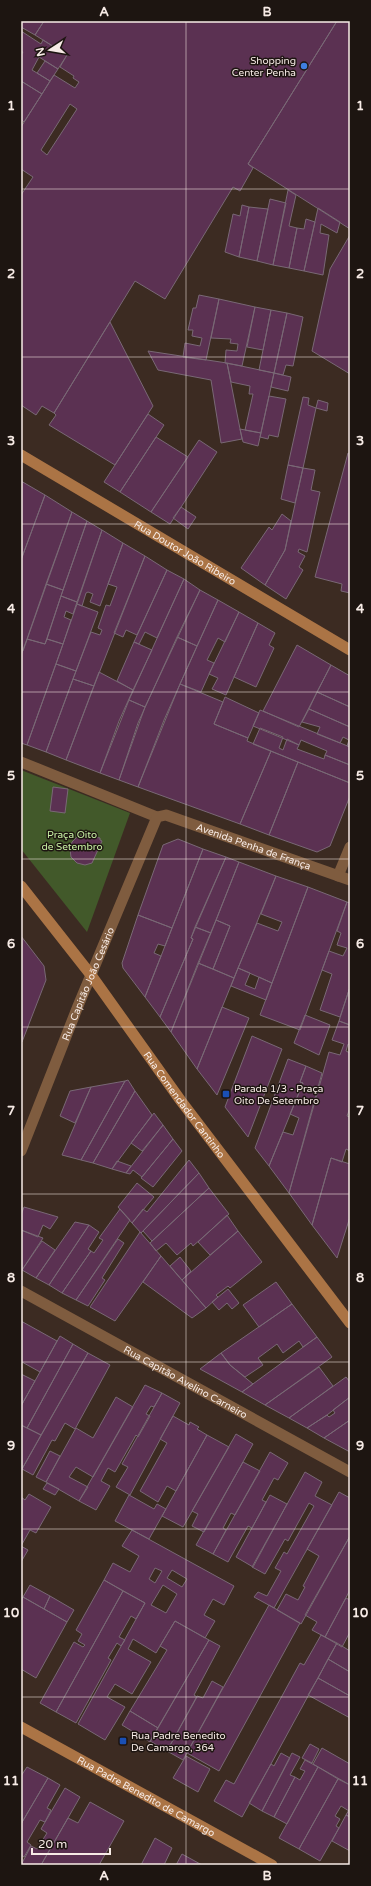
<svg xmlns="http://www.w3.org/2000/svg" width="371" height="1886" font-family="'Varela Round',sans-serif">
	<style>
		.green { fill: #42592a }
		.building { fill: #5b3152; stroke: #796875; fill-rule: evenodd }
		.lines { fill: none; stroke-linecap: round; stroke-linejoin: round }
		.pedestrian { stroke: #7f5c3f; stroke-width: 11 }
		.minor { stroke: #7f5c3f; stroke-width: 11 }
		.secondary { stroke: #ab7445; stroke-width: 11 }
		.grid { fill: none; stroke: #f7ebe6; stroke-width: 1; stroke-opacity: 0.55 }
		.shop-dot { fill: #3f7fe0; stroke: #1d1511; stroke-width: 1.5 }
		.transit-dot { fill: #1a4fb4; stroke: #1d1511; stroke-width: 1.5 }
		.labels { text-anchor: middle; stroke-width: 3; stroke-linejoin: round; paint-order: stroke }
		.poi-label { font-size: 10px; fill: #f7ebe6; stroke: #1d1511; text-anchor: start }
		.street-label { font-size: 10px; fill: #f7ebe6; stroke: #1d1511 }
		.park-label { font-size: 10px; fill: #c9f1a5; stroke: #1d1511 }
		.neatline { fill: none; stroke: #f7ebe6; stroke-width: 1.5 }
		.grid-label { font-size: 13px; text-anchor: middle; font-weight: bold; fill: #f7ebe6 }
	</style>
	<rect width="100%" height="100%" fill="#3c2b22"/>
	<path class="green" d="M21,770L130,813L87,932L21,849Z"/>
	<path class="building" d="M21,21H44L35,35L21,27Z
		M44,21H337L248,164L253,168L240,191L233,187L165,299L135,281L54,413L42,406L36,415L21,405V195L33,177L21,169V127L54,75L75,88L79,82L73,78L74,76L60,67L67,55L35,35ZM70,104L77,109L47,155L41,150Z
		M337,21H350V229L248,164Z
		M21,31L41,44L43,40L67,55L58,69L39,57L32,70L50,81L42,94L21,81V55L23,52L21,51Z
		M45,61L58,69L50,81L37,73Z
		M21,81L42,94L24,122L21,119Z
		M288,190L296,195L289,226L297,228L289,268L273,265Z
		M270,199L286,203L273,265L257,261Z
		M242,205L249,207L239,257L225,252L233,214L240,216Z
		M249,207L268,209L257,261L239,257Z
		M318,208L340,222L337,233L321,224L320,233L329,235L323,275L304,271Z
		M306,219L315,222L304,271L289,268L297,228L304,229Z
		M350,235V374L312,351L330,269Z
		M199,295L219,299L206,360L183,357L185,343L200,346L202,338L192,336L193,330H188L193,308H196Z
		M219,299L255,307L242,366L225,363L226,350L237,351L238,344L230,343L231,339L211,338Z
		M255,307L271,310L263,350L247,347Z
		M271,310L287,313L274,373L259,370Z
		M287,313L303,317L293,366L286,365L283,375L274,373Z
		M110,322L153,406L115,465L49,425L56,415L54,413Z
		M148,351L227,363L242,439L221,443L211,380L158,370Z
		M227,363L274,373L261,433L245,430L253,394H249L250,386L231,382Z
		M274,373L291,377L288,391L271,387Z
		M269,396L286,399L278,437L269,435L268,439L260,437Z
		M303,397L309,398L308,405L316,408L303,468L288,465Z
		M318,400L328,403L327,411L316,408Z
		M148,414L164,425L120,492L104,482Z
		M240,429L261,433L258,446L243,442Z
		M156,437L188,457L151,512L120,492Z
		M199,440L217,452L170,524L151,512Z
		M348,453L350,454V593L341,591L342,584L315,577Z
		M288,465L303,468L295,503L281,499Z
		M303,468L315,470L311,490L320,492L307,552L299,549L298,552L305,556L299,567L303,570L286,599L265,585L285,550Z
		M21,481L45,495L21,560Z
		M45,495L72,512L23,651L21,650V560Z
		M181,507L196,517L188,529L173,518Z
		M72,512L87,521L63,590L46,584Z
		M282,514L291,521L285,550L265,585L241,568L269,527L272,530Z
		M87,521L102,530L77,602L61,596Z
		M102,530L123,543L100,606L90,602L93,594L88,592L86,593L82,606L77,604Z
		M123,543L145,556L94,686L73,679L91,632L100,635L102,630L98,628L106,605L110,606L117,587L108,584Z
		M145,556L167,570L137,635L126,630L123,637L114,633Z
		M167,570L184,579L157,638L145,632L139,644L134,642Z
		M184,579L200,590L145,707L129,700Z
		M46,584L63,590L45,644L27,639Z
		M200,590L218,600L197,646L177,637Z
		M61,596L77,602L73,614L66,611L64,617L71,620L63,644L47,639Z
		M218,600L239,612L225,642L218,638L207,660L214,663L201,692L180,684Z
		M77,604L98,612L76,671L56,664Z
		M239,612L258,623L226,695L212,689L218,678L209,674Z
		M258,623L275,633L269,645L274,648L256,687L234,677Z
		M177,637L197,646L164,720L138,787L119,780L138,723Z
		M27,639L45,644L47,639L63,644L27,745L21,743V655Z
		M134,642L152,650L133,690L117,681Z
		M297,645L331,665L299,727L263,711Z
		M56,664L76,671L46,752L27,745Z
		M331,665L350,676V707L317,692Z
		M99,672L133,690L119,721L100,773L66,760Z
		M73,679L94,686L66,760L46,752Z
		M180,684L223,702L214,724L248,738L247,741L271,751L240,824L138,787Z
		M317,692L350,707V727L309,709Z
		M225,697L259,713L248,738L214,724Z
		M129,700L145,707L119,780L100,773Z
		M309,709L350,727V747L347,746L349,740L343,737L340,743L317,734L320,727L302,722Z
		M260,710L350,747V765L325,755L327,751L301,740L299,745L253,726Z
		M260,728L283,737L279,748L283,750L287,739L299,745L297,749L324,759L325,755L350,765V783L253,744Z
		M271,751L298,762L269,835L240,824Z
		M298,762L350,783V796L330,846L317,852L269,835Z
		M53,787L68,789L65,813L50,811Z
		M83,835L100,838V840L102,841L92,863L85,865L77,863L71,857L70,849L72,842L77,837Z
		M178,839L203,849L172,928L138,915L163,845Z
		M203,849L226,857L191,938L193,939L160,1017L145,997Z
		M226,857L239,862L211,933L195,927Z
		M239,862L276,876L234,978L213,969L230,926L216,920Z
		M276,876L308,887L272,983L238,968L257,923L278,931L282,922L261,914Z
		M308,887L347,902L300,1030L260,1015Z
		M347,902L350,903V987L340,1017L320,1010L332,974L322,970L329,951L343,956L347,948L337,945L341,933L337,931Z
		M138,915L172,928L165,946L158,944L154,953L161,956L145,997L123,968L122,963Z
		M216,920L230,926L213,969L198,963Z
		M195,927L211,933L171,1032L160,1017L193,939L191,938Z
		M21,936L44,966L46,980L22,1042Z
		M198,963L234,978L197,1069L171,1032Z
		M238,968L250,973L245,985L255,989L259,977L272,983L266,1000L231,986Z
		M350,987V1025L339,1021Z
		M222,1007L249,1018L217,1095L197,1069Z
		M305,1015L330,1025L319,1055L294,1043Z
		M339,1021L350,1025V1045L348,1044L346,1051L350,1053V1108L347,1116L350,1117V1151L346,1149L342,1162L331,1158L312,1225L289,1193L329,1052L340,1055L344,1044L332,1040Z
		M252,1036L282,1049L248,1137L225,1107Z
		M288,1059L306,1066L300,1082L303,1083L269,1166L255,1148Z
		M306,1066L322,1073L289,1193L269,1166L283,1132L293,1135L299,1118L290,1114L303,1083L300,1082Z
		M128,1080L135,1091L93,1163L81,1160L125,1081Z
		M125,1081L81,1160L62,1155L91,1087Z
		M91,1087L75,1123L60,1116L70,1091Z
		M135,1091L152,1115L112,1169L93,1163Z
		M154,1113L163,1125L142,1151L131,1143Z
		M163,1125L173,1139L142,1177L133,1170L130,1174L126,1173Z
		M173,1139L182,1151L153,1187L141,1178Z
		M331,1158L350,1164V1217L337,1258L312,1225Z
		M189,1160L199,1173L141,1233L132,1223L143,1209L147,1212Z
		M117,1161L131,1166L126,1173L112,1169Z
		M199,1173L209,1188L152,1241L143,1231Z
		M137,1183L154,1197L132,1223L118,1207Z
		M209,1188L229,1214L193,1246L191,1243L177,1255L166,1243L156,1251L150,1243Z
		M24,1207L58,1217L50,1229L43,1225L38,1237L21,1230V1215Z
		M120,1209L130,1220L76,1300L62,1293L91,1251L94,1253L103,1240L99,1238Z
		M227,1215L238,1231L210,1255L198,1242Z
		M75,1222L89,1225L49,1285L36,1278Z
		M89,1225L99,1232L88,1249L91,1251L62,1293L49,1285Z
		M21,1230L43,1238L22,1270H21Z
		M238,1231L262,1262L230,1288L228,1286L216,1295L218,1297L206,1308L182,1280Z
		M140,1232L161,1256L115,1321L90,1307Z
		M118,1239L124,1243L102,1278L105,1280L88,1306L76,1300Z
		M42,1241L55,1250L36,1278L22,1270Z
		M161,1256L206,1308L192,1318L143,1282Z
		M180,1257L191,1271L182,1280L170,1266Z
		M276,1282L292,1304L259,1327L243,1305Z
		M228,1289L239,1303L232,1309L227,1303L219,1310L212,1302Z
		M292,1304L317,1337L303,1347L299,1341L283,1353L277,1344L258,1358L263,1365L245,1377L230,1365L221,1353Z
		M21,1321L57,1341L40,1372L22,1362L21,1363Z
		M60,1336L73,1344L27,1428L21,1425V1406Z
		M317,1337L332,1357L265,1405L242,1392Z
		M73,1344L88,1353L41,1435L27,1428Z
		M88,1353L110,1365L75,1429L65,1423L55,1441L52,1440L33,1475L22,1469Z
		M221,1353L230,1365L253,1384L242,1392L200,1369Z
		M319,1367L333,1386L289,1418L265,1405Z
		M21,1374L35,1381L21,1406Z
		M346,1377L350,1382V1397L327,1415L307,1428L289,1418Z
		M145,1385L162,1393L154,1407L151,1406L146,1414L150,1416L138,1437L136,1435L115,1472L108,1468L101,1481L110,1486L96,1510L79,1501Z
		M162,1393L180,1403L130,1495L116,1487L128,1467L122,1464Z
		M116,1397L133,1407L93,1477L76,1467L69,1477L88,1487L79,1501L46,1482L76,1428L93,1438Z
		M350,1397V1420L324,1438L307,1428L327,1415L329,1417L335,1413L333,1410Z
		M173,1416L189,1425L190,1422L199,1427L197,1429L207,1435L176,1491L167,1486L158,1502L140,1491L167,1443L160,1439Z
		M350,1420V1452L324,1438Z
		M21,1425L41,1435L22,1469H21Z
		M236,1434L253,1444L204,1532L192,1526L198,1514L192,1511Z
		M207,1435L229,1447L183,1527L162,1516Z
		M50,1451L60,1456L46,1482L36,1477Z
		M270,1452L288,1463L278,1480L274,1478L262,1500L266,1502L252,1528L248,1526L228,1562L213,1554Z
		M243,1462L260,1471L235,1515L231,1513L223,1528L226,1530L213,1554L196,1545Z
		M305,1472L322,1482L315,1496L332,1505L274,1608L254,1597L258,1592L267,1596L281,1571L275,1568L284,1552L287,1554L314,1506L309,1503L288,1541L285,1539L265,1574L252,1567Z
		M47,1483L59,1489L55,1495L43,1489Z
		M339,1492L350,1498V1536L301,1624L277,1610L286,1594L298,1600L305,1587L303,1586L319,1556L307,1549Z
		M29,1494L51,1507L36,1533L30,1530L21,1546V1497L25,1500Z
		M129,1495L154,1509L157,1504L166,1509L149,1539L115,1521Z
		M270,1495L287,1504L253,1567L236,1557Z
		M132,1530L234,1586L224,1605L213,1599L204,1615L215,1621L205,1638L175,1621L156,1653L133,1639L128,1649L151,1662L132,1694L115,1684L107,1697L125,1707L105,1740L78,1724L145,1603L104,1580L113,1563L130,1572L139,1556L122,1546ZM155,1568L162,1571L155,1583L149,1579ZM172,1570L187,1579L182,1587L167,1578ZM163,1585L177,1594L166,1613L151,1605Z
		M350,1536V1590L325,1637L312,1630L317,1622L305,1615Z
		M21,1546L28,1550L21,1562Z
		M104,1580L123,1591L56,1712L40,1703L74,1642L83,1647L85,1645L78,1641L82,1634L76,1630Z
		M30,1585L50,1596L44,1609L23,1597Z
		M123,1591L145,1603L136,1619L131,1616L119,1637L125,1640L121,1646L117,1643L108,1658L111,1660L76,1723L56,1712Z
		M50,1596L74,1610L67,1622L44,1609Z
		M23,1597L67,1622L36,1678L21,1669V1601Z
		M346,1598L350,1600V1632L342,1647L325,1637Z
		M269,1605L300,1623L219,1771L187,1753Z
		M175,1621L209,1640L158,1728L130,1711L167,1650L160,1646Z
		M321,1635L337,1643L242,1817L214,1801L226,1780L234,1784L300,1663L304,1665Z
		M209,1640L220,1646L194,1695L197,1697L167,1751L150,1741Z
		M337,1643L350,1651V1672L328,1659Z
		M328,1659L350,1672V1696L318,1678Z
		M318,1678L350,1696V1718L308,1695Z
		M212,1681L223,1687L183,1760L167,1751L197,1696L203,1698Z
		M130,1711L158,1728L150,1742L122,1725Z
		M310,1744L319,1749L312,1763L302,1758Z
		M322,1748L350,1764V1785L313,1764Z
		M281,1753L290,1758L262,1811L249,1803L271,1764L274,1766Z
		M292,1753L300,1757L290,1775L295,1777L274,1817L262,1811Z
		M186,1756L210,1769L198,1792L173,1778Z
		M305,1760L318,1767L287,1824L274,1817L295,1777L300,1780L305,1771L300,1769Z
		M27,1767L48,1778L21,1824V1776Z
		M318,1767L338,1779L299,1849L279,1838Z
		M48,1778L60,1785L47,1808L51,1810L45,1822L40,1820L27,1842L31,1845L24,1857L21,1855V1824Z
		M338,1779L350,1785V1808L349,1811L341,1806L335,1816L340,1819L336,1826L339,1828L320,1861L299,1849Z
		M65,1788L80,1797L41,1865H21L31,1846L37,1849L47,1833L41,1829Z
		M90,1802L124,1821L99,1865H41L68,1818L78,1823Z
		M350,1808V1817L346,1815Z
		M346,1815L350,1817V1851L332,1841Z
		M155,1838L172,1848L164,1865H141Z
		M182,1854L202,1865H176Z"/>
	<g class="lines">
		<path class="pedestrian" d="M21,762L157,817"/>
		<g class="minor">
			<path d="M338,876L350,847"/>
			<path id="s1" d="M21,1151L78,1006L157,817L166,815L350,880"/>
			<path id="s2" d="M21,1291L350,1472"/>
		</g>
		<g class="secondary">
			<path id="s3" d="M21,455L350,650"/>
			<path id="s4" d="M21,886L91,975L181,1101L350,1323"/>
			<path id="s5" d="M21,1727L272,1865"/>
		</g>
	</g>
	<path class="grid" d="M186,21V1865M21,189H350M21,357H350M21,524H350M21,692H350M21,859H350M21,1027H350M21,1194H350M21,1362H350M21,1529H350M21,1697H350"/>
	<circle class="shop-dot" cx="304" cy="66" r="4"/>
	<g class="transit-dot">
		<rect x="222" y="1090" width="8" height="8" rx="2"/>
		<rect x="119" y="1737" width="8" height="8" rx="2"/>
	</g>
	<g class="labels">
		<g class="poi-label">
			<text x="296" y="64" text-anchor="end">Shopping<tspan x="296" dy="12">Center Penha</tspan></text>
			<text x="234" y="1092">Parada 1/3 - Praça<tspan x="234" dy="12">Oito De Setembro</tspan></text>
			<text x="131" y="1739">Rua Padre Benedito<tspan x="131" dy="12">De Camargo, 364</tspan></text>
		</g>
		<g class="street-label">
			<text dy="4" stroke="none"><textPath href="#s3" startOffset="191">Rua Doutor João Ribeiro</textPath></text>
			<text dy="4" stroke="none"><textPath href="#s1" startOffset="463">Avenida Penha de França</textPath></text>
			<text dy="4" stroke="none"><textPath href="#s1" startOffset="180">Rua Capitão João Cesário</textPath></text>
			<text dy="4" stroke="none"><textPath href="#s4" startOffset="273">Rua Comendador Cantinho</textPath></text>
			<text dy="4" stroke="none"><textPath href="#s2" startOffset="188">Rua Capitão Avelino Carneiro</textPath></text>
			<text dy="4" stroke="none"><textPath href="#s5" startOffset="143">Rua Padre Benedito de Camargo</textPath></text>
		</g>
		<g class="park-label">
			<text x="72" y="838">Praça Oito<tspan x="72" dy="12">de Setembro</tspan></text>
		</g>
	</g>
	<rect width="371" height="1886" fill="none" stroke="#1d1511" stroke-width="44"/>
	<g transform="translate(50 50) rotate(258)" stroke="#1d1511" stroke-width="3" paint-order="stroke">
	<path d="M0-3L7 15L0 10L-7 15Z" fill="#f7ebe6"/>
	<text y="-6" font-size="11" font-weight="bold" text-anchor="middle" fill="#f7ebe6">N</text>
	</g>
	<path d="M32 1848v6h78v-6" fill="none" stroke="#f7ebe6" stroke-width="2"/>
	<text x="38" y="1848" font-size="12" fill="#f7ebe6" stroke="#1d1511" stroke-width="3" paint-order="stroke">20 m</text>
	<rect x="22" y="22" width="327" height="1842" class="neatline"/>
	<g class="grid-label">
		<text x="104" y="16">A</text>
		<text x="267" y="16">B</text>
		<text x="11" y="110">1</text>
		<text x="360" y="110">1</text>
		<text x="11" y="278">2</text>
		<text x="360" y="278">2</text>
		<text x="11" y="445">3</text>
		<text x="360" y="445">3</text>
		<text x="11" y="613">4</text>
		<text x="360" y="613">4</text>
		<text x="11" y="780">5</text>
		<text x="360" y="780">5</text>
		<text x="11" y="948">6</text>
		<text x="360" y="948">6</text>
		<text x="11" y="1115">7</text>
		<text x="360" y="1115">7</text>
		<text x="11" y="1282">8</text>
		<text x="360" y="1282">8</text>
		<text x="11" y="1450">9</text>
		<text x="360" y="1450">9</text>
		<text x="11" y="1617">10</text>
		<text x="360" y="1617">10</text>
		<text x="11" y="1785">11</text>
		<text x="360" y="1785">11</text>
		<text x="104" y="1880">A</text>
		<text x="267" y="1880">B</text>
	</g>
</svg>
